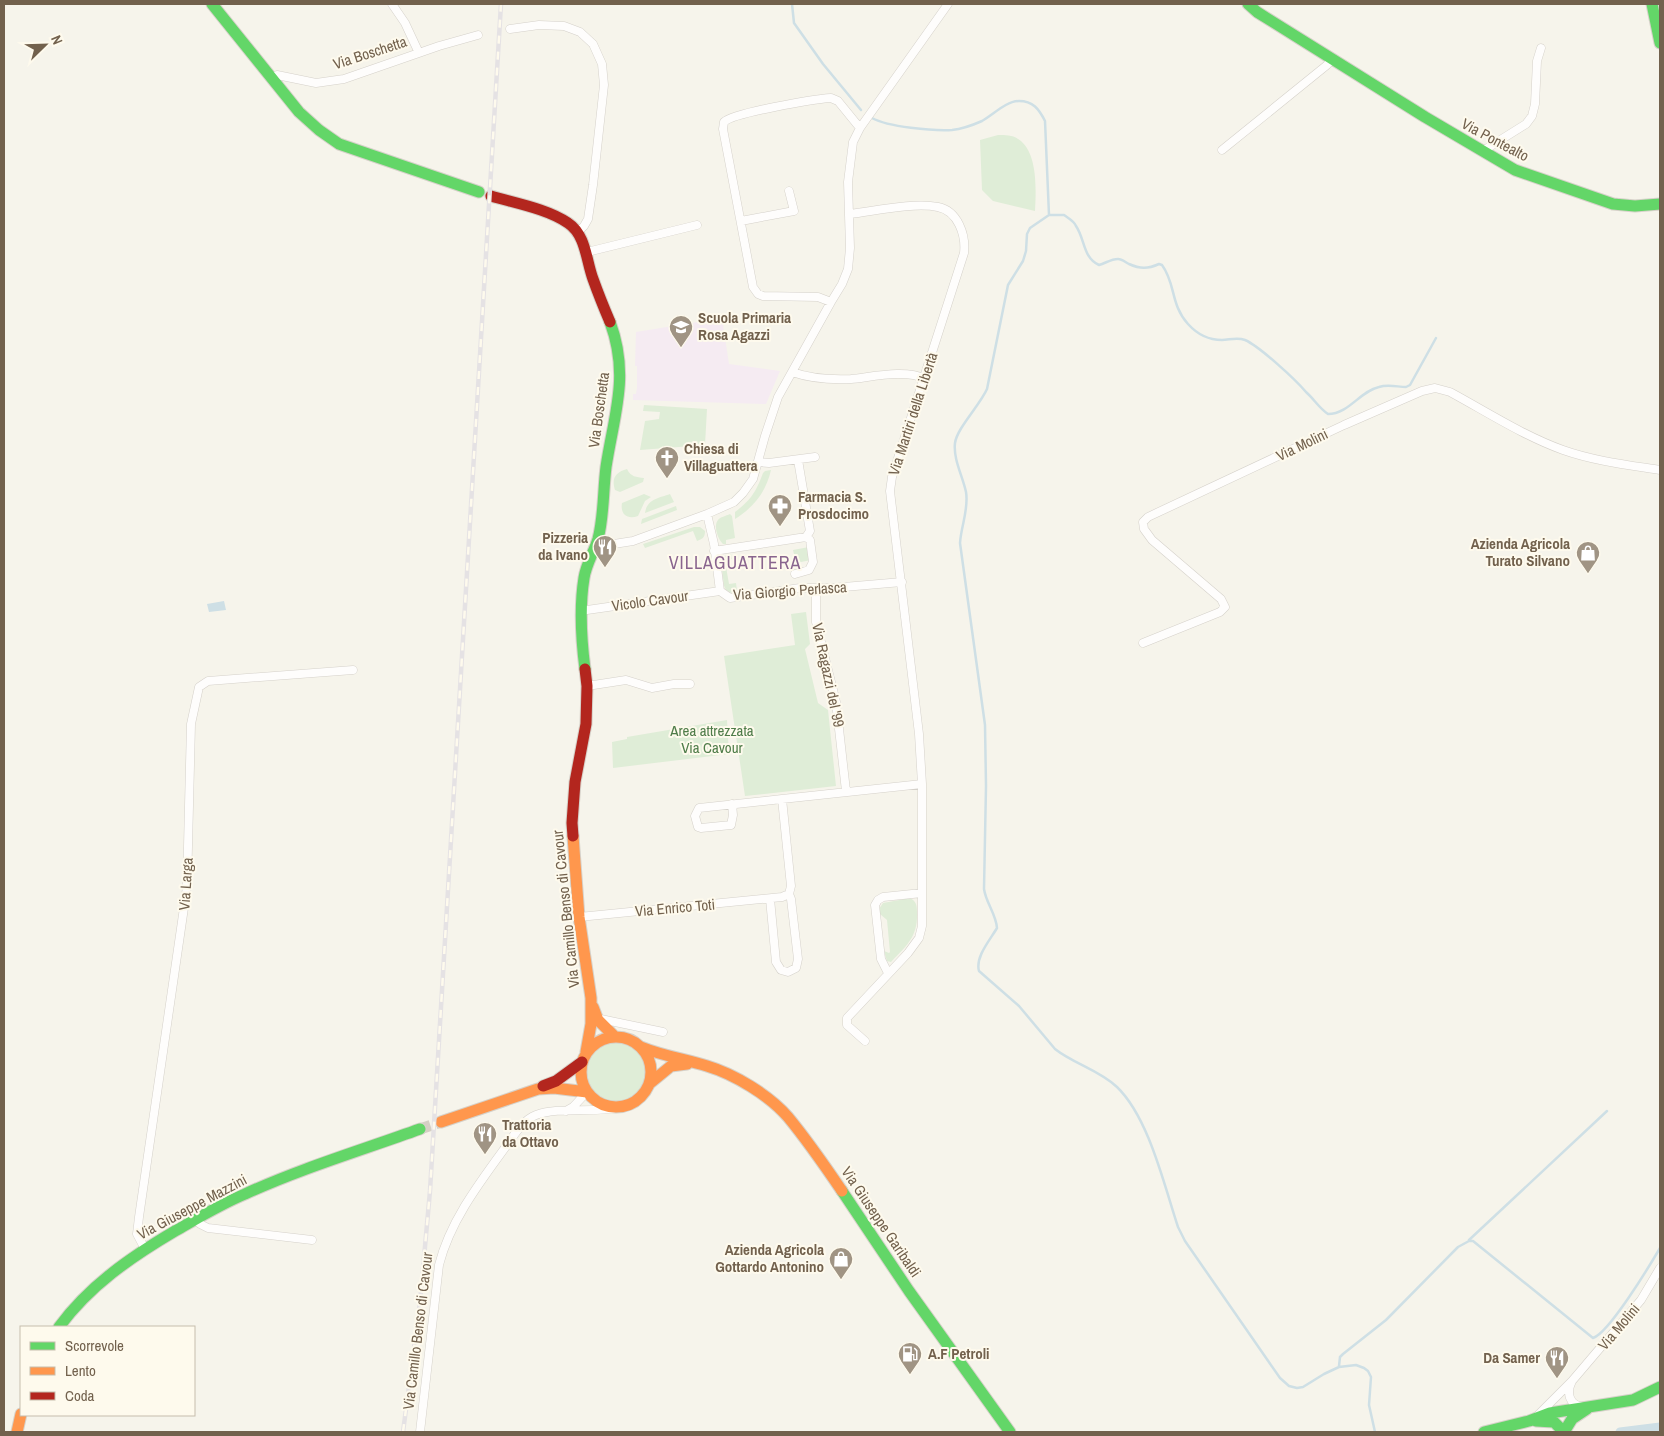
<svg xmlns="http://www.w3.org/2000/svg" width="1664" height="1436" font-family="'Archivo Narrow',sans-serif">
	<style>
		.education { fill: #f5ebf2 }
		.green { fill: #dfedd7 }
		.water { fill: #cedfe5 }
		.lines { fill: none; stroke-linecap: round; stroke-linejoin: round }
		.stream { stroke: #cedfe5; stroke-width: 2.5 }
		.canal { stroke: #cedfe5; stroke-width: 9 }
		.secondary-tunnel { stroke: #d5cfc4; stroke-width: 11; stroke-dasharray: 11 5.5; stroke-linecap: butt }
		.street-casing { stroke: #d5d1ca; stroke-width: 9 }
		.fast-casing { stroke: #d6d1c9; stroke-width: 13 }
		.slow-casing { stroke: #d6d1c9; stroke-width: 13 }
		.jam-casing { stroke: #d6d1c9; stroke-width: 13 }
		.street { stroke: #fefdfc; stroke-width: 8 }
		.fast { stroke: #63d668; stroke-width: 11 }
		.slow { stroke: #ff974d; stroke-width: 11 }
		.jam { stroke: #b3261e; stroke-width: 11 }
		.rail-casing { stroke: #e5e2e4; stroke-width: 4.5 }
		.rail { stroke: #fefaed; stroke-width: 2.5; stroke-dasharray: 8; stroke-linecap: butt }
		.labels { text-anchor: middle; stroke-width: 4; stroke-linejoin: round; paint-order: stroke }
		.street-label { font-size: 15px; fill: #72614d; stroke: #fefaed }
		.poi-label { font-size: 15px; font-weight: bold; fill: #72614d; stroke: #fefaed; text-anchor: start }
		.park-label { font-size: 15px; fill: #4f7c49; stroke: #fefaed }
		.quarter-label { font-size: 18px; letter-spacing: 1px; fill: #89658e; stroke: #fefaed }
	</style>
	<rect width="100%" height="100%" fill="#f6f4eb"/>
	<path class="education" d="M722,318L729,364L780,371L766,404L633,400V394H636L637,388V366H635L636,332Z"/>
	<path class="green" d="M998,135C1007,135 1014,135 1021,141C1038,156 1036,191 1035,211L993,201L982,190L980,140Z
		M644,405L707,409L705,445L640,450L645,421L659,419L660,412L643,411Z
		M627,469C631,477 636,477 644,478L643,482L620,492L615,490C611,478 616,472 627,469Z
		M771,470C766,492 754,507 735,519V512C751,500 756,492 763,473L765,471Z
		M644,494L651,497L645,501L638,516C627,520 620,514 622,503Z
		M670,494L674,502L645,513C647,499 659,498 670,494Z
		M676,506L677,510L641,524L642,519Z
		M730,514L732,516L735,538L726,540V544H723C718,539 713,526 718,520C720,517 726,516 730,514Z
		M694,527H700L705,531C705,538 702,539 697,541L693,531L645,548L643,544Z
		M809,547L811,560L796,563L793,550Z
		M731,554L732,559L725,561L729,584L736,583L737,591L731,593L726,590L724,586L721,561L722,557Z
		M806,612L810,644L805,649L818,703L828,710L836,786L745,796L724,656L795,645L791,614Z
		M727,720L729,754L613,768L612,742L627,739V737Z
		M910,898C916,901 917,905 917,912C918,937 907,945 891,962L887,961L884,951L889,953L890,952L887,920L880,914L879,909L883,903Z
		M586 1072a30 30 0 1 1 60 0a30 30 0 1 1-60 0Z"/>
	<path class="water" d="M224,601L226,610L209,612L207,604Z"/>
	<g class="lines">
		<path class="stream" d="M792,4L794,23L823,64L861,110
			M872,118C888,127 933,131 952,130C962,129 973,125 982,121C993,115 1006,101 1019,101C1033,101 1039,109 1045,121L1049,215L1030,228L1027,234L1026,251L1023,261L1008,285L987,389C980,405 957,428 955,443C953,459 963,477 966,492C969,509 961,526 960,543L985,725L986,786L984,889C986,903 996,914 997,928C990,940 975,957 979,971L1019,1006L1055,1049C1074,1064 1099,1070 1117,1087C1149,1118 1164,1185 1178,1227L1185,1241L1280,1378L1289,1386L1297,1388L1303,1387L1324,1374L1339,1367L1356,1365L1364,1368L1368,1371L1371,1377L1369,1405L1375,1432
			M1050,215H1064C1068,218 1074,221 1076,226C1085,239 1083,258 1099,265C1106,263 1111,259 1118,259C1122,259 1125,262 1129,264C1140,269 1148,269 1159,264L1162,265C1176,284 1170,304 1188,324C1197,334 1208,340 1222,340C1229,340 1237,337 1245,340C1259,346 1295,379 1306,392C1314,399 1319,408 1328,414C1349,414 1360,391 1379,387C1388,384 1398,387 1406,387L1410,385L1436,338
			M1469,1240L1607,1111
			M1339,1366L1340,1357L1343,1354L1386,1320L1458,1247L1469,1241H1473L1593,1338C1609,1333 1650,1265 1660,1248"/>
		<path class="canal" d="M1620,1432L1660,1427"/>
		<path class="secondary-tunnel" d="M420,1129L441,1122"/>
		<g class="street-casing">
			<path id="street" d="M392,4L405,23L419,53
				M510,29L539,25L564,26L580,32L593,44L602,64L604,85L593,185L588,219L584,226L577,233
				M272,78L277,75L316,83L344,79L439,46L478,35
				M1222,150L1327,65L1331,60
				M1484,153L1486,149L1526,124L1532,116L1535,104L1537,61L1541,48
				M850,214C875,211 914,202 938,207C958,211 966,235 964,253L892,477L890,491L919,734L922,784V926L919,938L908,953L847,1018V1025L865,1041
				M741,221L794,211L789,191
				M587,252L697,225
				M831,302L818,297L763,296L758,294L753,287L723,129L724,122C733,113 814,99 831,98L838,101L860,128
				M792,372C812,379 830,380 851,379C872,377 906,369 925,379
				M758,462L769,463L815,457
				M707,514L714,544L720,591L730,598L800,588H832L902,582
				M598,539L614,544L633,541L707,514L734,502L743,493L753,479L765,436L778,397L831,302L842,284L848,269L850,248L848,182L853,142L860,128L948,4
				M714,551L806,537L810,531L798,460
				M795,574L809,570L813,562L810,540L806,537
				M816,588V622L836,702L846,791
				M580,611L720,591
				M1143,643L1220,612L1225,607L1221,599L1152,540L1144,529L1143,522L1148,517L1344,425L1422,391L1435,388L1450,392C1487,412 1524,436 1563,450C1594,461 1628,465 1660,470
				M587,686L626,680L652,688L674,684H690
				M732,804L733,815L731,825L701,828L698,827L695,816L699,808L782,799
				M770,899L776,962L781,970L788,972L796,968L798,959L791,899L789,894
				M579,917L782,897L789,894L791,886L782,799L922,784
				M888,973L881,959L875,905L878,900L883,897L922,893
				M596,1018L663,1032
				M566,1111L573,1107L587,1092
				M196,1219L200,1224L208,1228L312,1240
				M145,1249L137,1234L139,1217L187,887L191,724L199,687L208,681L353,670
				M1572,1381L1641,1300L1660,1268
				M1536,1417L1572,1381C1566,1393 1569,1405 1583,1407
				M420,1432L439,1265C450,1221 480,1182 507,1145C514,1135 523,1120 536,1115C562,1106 592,1114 620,1107"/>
		</g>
		<g class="fast-casing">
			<path id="fast" d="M212,4L299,112L319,130L339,144L479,192
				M1248,4L1257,12L1425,117L1515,170L1613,204L1635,206L1660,204
				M1652,4L1660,43
				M585,669C581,638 579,609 584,578C586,564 594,552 598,539C604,516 603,491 606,467C614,414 630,376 610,322
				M842,1191L909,1291L1010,1432
				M59,1327C90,1285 131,1257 175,1231C198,1218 221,1204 245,1194C302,1168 362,1150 420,1129
				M1536,1421L1554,1422L1564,1432
				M1484,1432L1529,1421L1550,1413L1633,1400L1660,1387
				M1564,1432L1572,1419L1587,1409"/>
		</g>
		<g class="slow-casing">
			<path id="slow" d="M573,836L579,917L591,998V1024L586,1052
				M593,1007L598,1020L614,1036
				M581 1072a35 35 0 1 1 70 0a35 35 0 1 1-70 0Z
				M641,1047C663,1056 685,1059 707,1066C734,1074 769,1095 788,1117C807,1140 825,1166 842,1191
				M649,1084L671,1066L687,1064
				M441,1122L538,1089L554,1088L587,1092
				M17,1432L21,1414"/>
		</g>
		<g class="jam-casing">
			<path id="jam" d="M491,196C515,203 548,209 568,223C586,235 586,260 593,279C598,293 604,308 610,322
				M573,836L572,823L575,782L586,724L587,686L585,669
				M543,1086L556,1081L582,1062"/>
		</g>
		<use href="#street" class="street"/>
		<use href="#fast" class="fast"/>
		<use href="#slow" class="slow"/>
		<use href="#jam" class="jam"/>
		<g class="rail-casing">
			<path id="rail" d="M403,1432L420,1302L430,1191L501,4"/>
		</g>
		<use href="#rail" class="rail"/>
	</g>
	<defs>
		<g id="school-pin" transform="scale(1.25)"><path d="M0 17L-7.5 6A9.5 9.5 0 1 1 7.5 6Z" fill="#a09484" stroke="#fefaed"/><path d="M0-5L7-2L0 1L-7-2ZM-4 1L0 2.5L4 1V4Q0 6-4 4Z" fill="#fff"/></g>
		<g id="church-pin" transform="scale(1.25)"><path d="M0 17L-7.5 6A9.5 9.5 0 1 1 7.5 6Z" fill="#a09484" stroke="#fefaed"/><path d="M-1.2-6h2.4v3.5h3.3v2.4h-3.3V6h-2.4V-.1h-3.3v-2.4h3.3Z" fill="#fff"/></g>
		<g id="pharmacy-pin" transform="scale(1.25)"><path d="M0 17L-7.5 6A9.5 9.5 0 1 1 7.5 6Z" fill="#a09484" stroke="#fefaed"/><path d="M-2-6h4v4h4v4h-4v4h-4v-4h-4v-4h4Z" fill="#fff"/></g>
		<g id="restaurant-pin" transform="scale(1.25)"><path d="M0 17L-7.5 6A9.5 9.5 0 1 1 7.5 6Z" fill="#a09484" stroke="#fefaed"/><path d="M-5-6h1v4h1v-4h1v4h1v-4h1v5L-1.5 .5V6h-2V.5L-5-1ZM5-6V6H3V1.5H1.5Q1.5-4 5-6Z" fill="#fff"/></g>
		<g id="shop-pin" transform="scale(1.25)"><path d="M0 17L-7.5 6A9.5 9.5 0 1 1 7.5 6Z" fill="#a09484" stroke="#fefaed"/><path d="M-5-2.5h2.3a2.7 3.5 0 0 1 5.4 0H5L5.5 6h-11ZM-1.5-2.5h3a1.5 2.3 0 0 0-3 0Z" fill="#fff"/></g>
		<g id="fuel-pin" transform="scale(1.25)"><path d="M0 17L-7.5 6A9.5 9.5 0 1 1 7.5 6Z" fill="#a09484" stroke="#fefaed"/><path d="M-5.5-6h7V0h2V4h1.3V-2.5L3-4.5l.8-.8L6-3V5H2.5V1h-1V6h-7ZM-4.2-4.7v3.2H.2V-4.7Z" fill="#fff"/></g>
	</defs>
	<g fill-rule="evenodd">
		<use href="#school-pin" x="681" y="327"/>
		<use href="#church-pin" x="667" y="458"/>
		<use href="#pharmacy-pin" x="780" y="506"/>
		<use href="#restaurant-pin" x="605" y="547"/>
		<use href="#shop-pin" x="1588" y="553"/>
		<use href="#restaurant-pin" x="485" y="1134"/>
		<use href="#shop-pin" x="841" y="1259"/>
		<use href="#fuel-pin" x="910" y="1354"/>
		<use href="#restaurant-pin" x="1557" y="1358"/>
	</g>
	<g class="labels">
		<g class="street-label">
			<text transform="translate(370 53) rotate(-18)" y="5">Via Boschetta</text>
			<text transform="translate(1495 140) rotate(28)" y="5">Via Pontealto</text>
			<text transform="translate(599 410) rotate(-82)" y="5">Via Boschetta</text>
			<text transform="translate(913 414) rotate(-72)" y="5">Via Martiri della Libertà</text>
			<text transform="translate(1302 445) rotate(-26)" y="5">Via Molini</text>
			<text transform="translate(790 591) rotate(-4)" y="5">Via Giorgio Perlasca</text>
			<text transform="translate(650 601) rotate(-8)" y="5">Vicolo Cavour</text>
			<text transform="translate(828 675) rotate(78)" y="5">Via Ragazzi del '99</text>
			<text transform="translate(186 884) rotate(-86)" y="5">Via Larga</text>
			<text transform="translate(675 908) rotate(-5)" y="5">Via Enrico Toti</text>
			<text transform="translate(566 909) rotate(-96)" y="5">Via Camillo Benso di Cavour</text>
			<text transform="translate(192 1207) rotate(-28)" y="5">Via Giuseppe Mazzini</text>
			<text transform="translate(881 1222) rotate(56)" y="5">Via Giuseppe Garibaldi</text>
			<text transform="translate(1619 1327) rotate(-50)" y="5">Via Molini</text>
			<text transform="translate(418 1331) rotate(-83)" y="5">Via Camillo Benso di Cavour</text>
		</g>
		<g class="poi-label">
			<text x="698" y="323">Scuola Primaria<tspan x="698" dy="17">Rosa Agazzi</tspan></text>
			<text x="684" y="454">Chiesa di<tspan x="684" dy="17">Villaguattera</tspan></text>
			<text x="798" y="502">Farmacia S.<tspan x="798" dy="17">Prosdocimo</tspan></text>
			<text x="588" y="543" text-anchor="end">Pizzeria<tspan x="588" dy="17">da Ivano</tspan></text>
			<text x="1570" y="549" text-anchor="end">Azienda Agricola<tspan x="1570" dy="17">Turato Silvano</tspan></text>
			<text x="502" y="1130">Trattoria<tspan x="502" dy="17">da Ottavo</tspan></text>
			<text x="824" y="1255" text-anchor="end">Azienda Agricola<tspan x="824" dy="17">Gottardo Antonino</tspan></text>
			<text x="928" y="1359">A.F Petroli</text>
			<text x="1540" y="1363" text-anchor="end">Da Samer</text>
		</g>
		<g class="park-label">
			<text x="712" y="736">Area attrezzata<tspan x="712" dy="17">Via Cavour</tspan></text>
		</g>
		<g class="quarter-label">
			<text x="735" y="569">VILLAGUATTERA</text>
		</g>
	</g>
	<rect width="1664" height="1436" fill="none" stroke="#72614d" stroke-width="10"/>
	<rect x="20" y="1326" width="175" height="90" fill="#fefaed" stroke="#c6bdad"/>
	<rect x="30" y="1342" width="25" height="8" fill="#63d668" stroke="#c6bdad"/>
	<text x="65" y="1351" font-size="15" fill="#72614d">Scorrevole</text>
	<rect x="30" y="1367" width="25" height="8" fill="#ff974d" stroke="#c6bdad"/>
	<text x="65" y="1376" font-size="15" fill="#72614d">Lento</text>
	<rect x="30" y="1392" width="25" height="8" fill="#b3261e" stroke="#c6bdad"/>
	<text x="65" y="1401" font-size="15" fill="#72614d">Coda</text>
	<g transform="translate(45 45) rotate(67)" stroke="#fefaed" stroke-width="4" paint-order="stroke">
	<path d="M0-4L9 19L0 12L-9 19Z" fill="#72614d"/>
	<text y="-8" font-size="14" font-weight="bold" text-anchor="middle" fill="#72614d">N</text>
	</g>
</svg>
